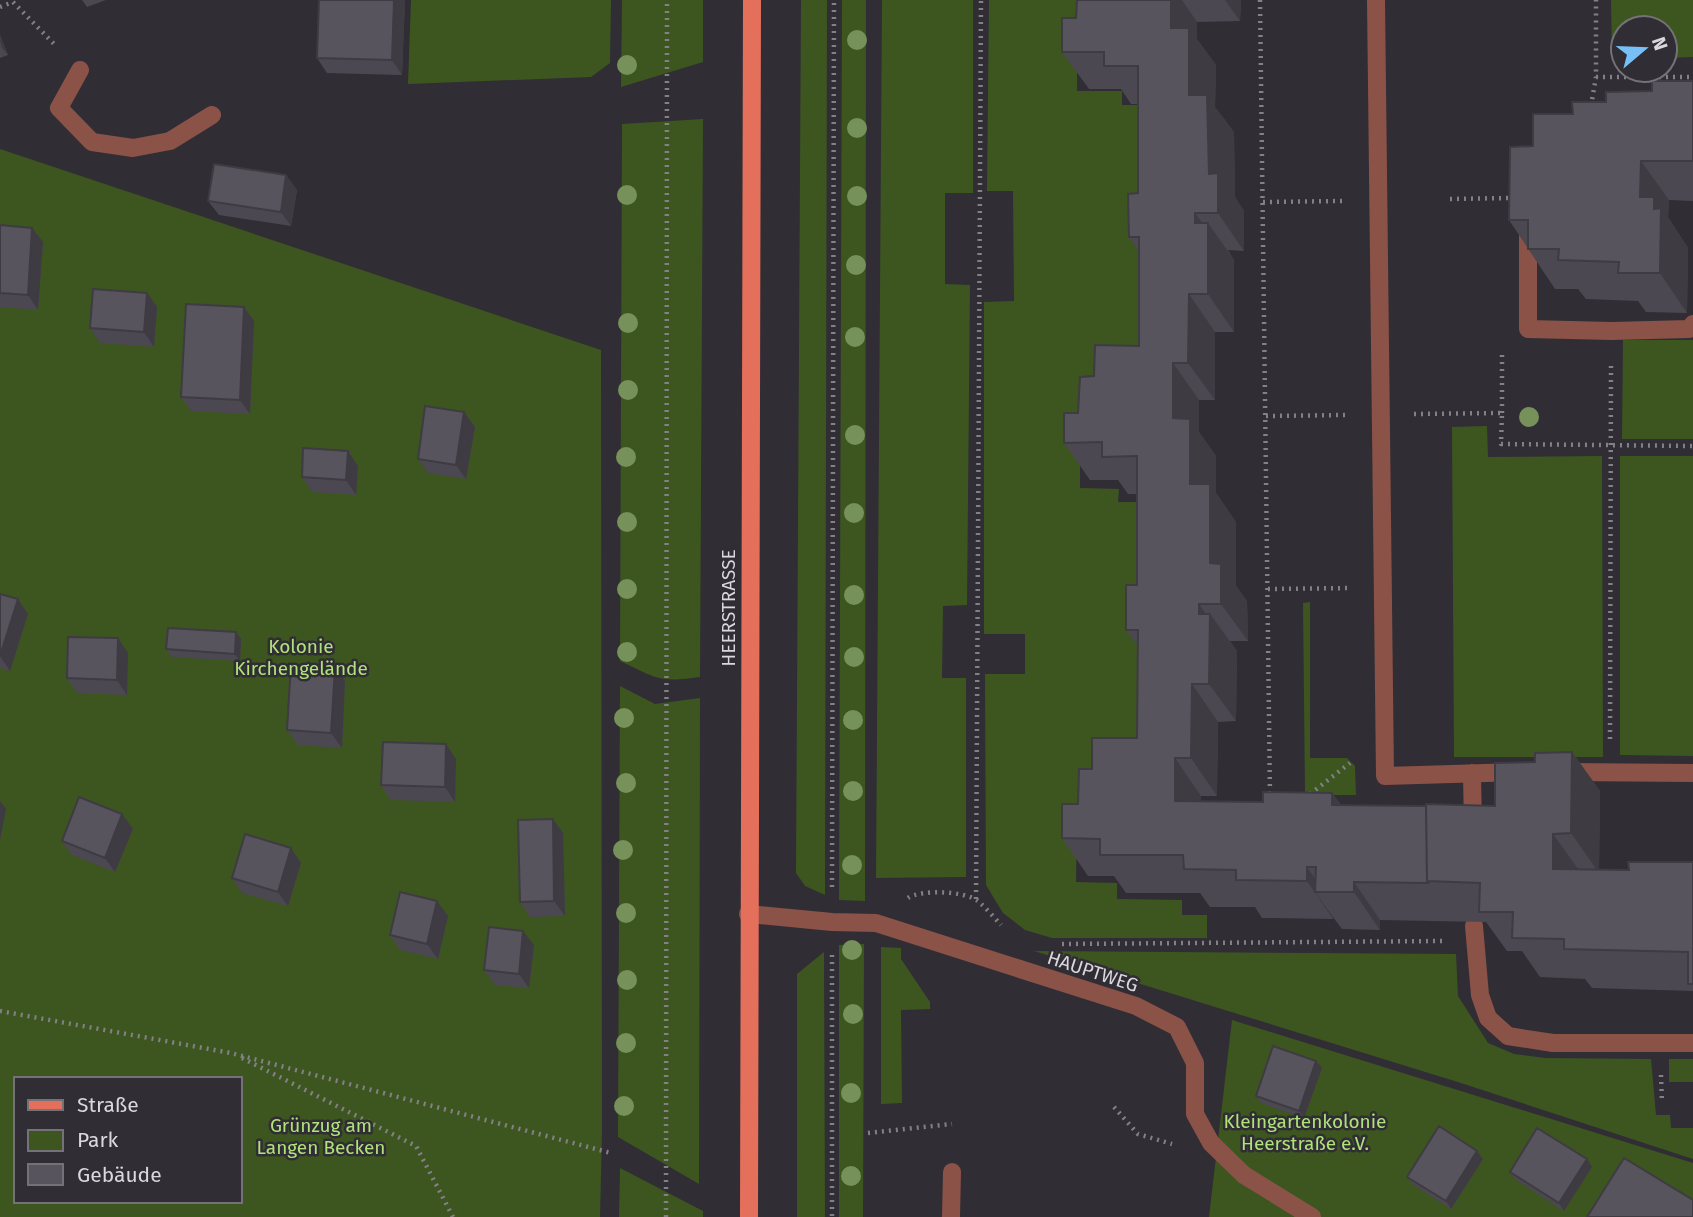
<svg xmlns="http://www.w3.org/2000/svg" width="1693" height="1217" font-family="'Fira Sans',sans-serif">
	<style>
		.green { fill: #3d5620; fill-rule: evenodd }
		.lines { fill: none; stroke-linecap: round; stroke-linejoin: round }
		.path { stroke: #838187; stroke-width: 4.5; stroke-dasharray: 2 5; stroke-linecap: butt }
		.lane { stroke: #8b5247; stroke-width: 18 }
		.primary { stroke: #e4705c; stroke-width: 18 }
		.tree { fill: #76915a }
		.wall { fill: #4c4851 }
		.shaded-wall { fill: #3e3b42 }
		.building { fill: #58545e; stroke: #3e3b42; stroke-width: 2 }
		.labels { text-anchor: middle; stroke-width: 5; stroke-linejoin: round; paint-order: stroke }
		.street-label { font-size: 19px; fill: #dad8dd; stroke: #302d35 }
		.park-label { font-size: 19px; fill: #afe279; stroke: #302d35 }
	</style>
	<rect width="100%" height="100%" fill="#302d35"/>
	<path class="green" d="M411,0H611L610,63L591,77L408,84Z
		M622,0H703V62L621,87Z
		M801,0H827L825,895L805,886L796,873Z
		M842,0H866L865,901L839,900Z
		M882,0H973V193H945V284L970,285L967,605L943,606L942,678H966V877L876,878Z
		M989,0H1077V91H1122V105H1139V370L1080,421V488L1119,489L1118,502H1140L1139,766L1077,820L1076,882L1117,883V899L1182,900V915H1207V938H1052L1025,930L1003,913L986,885L985,674H1025V634H984V302L1014,301L1013,191H987Z
		M1611,0H1693V57L1665,58V28H1623V58H1612Z
		M703,119L700,677C659,683 656,678 620,661L622,124Z
		M0,149L601,350L602,1132L600,1217H0ZM16,1079H240V1201H16Z
		M1623,340H1693V439H1622Z
		M1487,426L1488,457L1602,456L1603,757H1454L1452,427Z
		M1620,456H1693V756L1620,755Z
		M1310,602V758H1347L1355,766L1356,795H1305L1303,603Z
		M620,686L655,704L700,698L699,1184L618,1137Z
		M864,944L863,1217H839V945Z
		M881,947L901,948V959L930,1002V1009L901,1010L902,1103L881,1104Z
		M1034,951L1456,954L1458,996L1488,1043L1514,1054L1545,1058L1651,1059L1656,1115H1670L1671,1128H1693V1159L1461,1083Z
		M824,952L825,1217H797V974Z
		M1232,1020L1693,1163V1217H1209Z
		M1669,1059H1693V1082H1669Z
		M620,1168L703,1211V1217H619Z"/>
	<g class="lines">
		<path class="path" d="M1260,0L1270,797
			M0,7L13,2L57,47
			M1596,77H1693
			M1591,106L1596,77V0
			M1450,199L1509,198
			M1263,202L1343,201
			M1502,413V351
			M1414,414L1502,413L1501,444L1693,446
			M1266,416L1345,415
			M1268,589L1351,588
			M1610,739L1611,363
			M1310,794L1350,763
			M832,887L834,0
			M908,898C921,889 965,891 978,901C986,908 994,917 1001,925
			M976,899L981,0
			M1062,944L1442,941
			M832,955V1217
			M0,1011L231,1053L611,1153
			M242,1058L416,1146L453,1217
			M1661,1075L1662,1103
			M1114,1107L1138,1134L1172,1144
			M868,1133L952,1124
			M666,1217L667,0"/>
		<path class="lane" d="M1376,0L1385,776L1519,772
			M80,70L59,108L92,142L133,148L170,141L212,115
			M1528,227V329L1612,331L1689,329L1693,324
			M1565,772L1693,773
			M1472,773L1473,828
			M748,914L832,922L876,923L1136,1006L1177,1027L1195,1063V1114L1211,1143L1244,1175L1312,1217
			M1474,926L1480,995L1488,1018L1508,1036L1553,1043H1693
			M951,1217L952,1172"/>
		<path class="primary" d="M749,1217L752,0"/>
	</g>
	<g class="tree">
		<circle cx="857" cy="40" r="10"/>
		<circle cx="627" cy="65" r="10"/>
		<circle cx="857" cy="128" r="10"/>
		<circle cx="627" cy="195" r="10"/>
		<circle cx="857" cy="196" r="10"/>
		<circle cx="856" cy="265" r="10"/>
		<circle cx="628" cy="323" r="10"/>
		<circle cx="855" cy="337" r="10"/>
		<circle cx="628" cy="390" r="10"/>
		<circle cx="1529" cy="417" r="10"/>
		<circle cx="855" cy="435" r="10"/>
		<circle cx="626" cy="457" r="10"/>
		<circle cx="854" cy="513" r="10"/>
		<circle cx="627" cy="522" r="10"/>
		<circle cx="627" cy="589" r="10"/>
		<circle cx="854" cy="595" r="10"/>
		<circle cx="627" cy="652" r="10"/>
		<circle cx="854" cy="657" r="10"/>
		<circle cx="624" cy="718" r="10"/>
		<circle cx="853" cy="720" r="10"/>
		<circle cx="626" cy="783" r="10"/>
		<circle cx="853" cy="791" r="10"/>
		<circle cx="623" cy="850" r="10"/>
		<circle cx="852" cy="865" r="10"/>
		<circle cx="626" cy="913" r="10"/>
		<circle cx="852" cy="950" r="10"/>
		<circle cx="627" cy="980" r="10"/>
		<circle cx="853" cy="1014" r="10"/>
		<circle cx="626" cy="1043" r="10"/>
		<circle cx="851" cy="1093" r="10"/>
		<circle cx="624" cy="1106" r="10"/>
		<circle cx="851" cy="1176" r="10"/>
	</g>
	<path class="wall" d="M82,0H106L87,7Z
		M405,0L402,75L327,73L317,58Z
		M1077,0H1241L1240,21L1197,22V39L1216,65L1215,107L1234,132L1235,197L1244,211V251L1228,250L1234,260V332H1215V400H1199V432L1216,456V493L1236,522V586L1247,601L1248,641H1230L1237,651L1236,721L1218,722L1217,796H1201V802H1263L1332,793L1341,805L1495,806L1535,762L1572,752L1600,791L1599,870H1629L1693,862V991L1592,988L1585,979L1540,977L1522,951H1507L1486,922L1380,920V930L1342,929L1333,917V919L1262,918L1255,907H1210L1200,893H1126L1114,876H1088L1062,838L1078,804L1092,769L1137,738L1138,646L1126,630L1137,585V494H1128L1118,480H1090L1064,443L1078,413L1094,376L1139,346V252L1129,237L1138,193V104H1131L1121,89H1089L1062,52L1076,18Z
		M0,35L8,55L0,58Z
		M1693,81V201L1669,200L1668,217L1688,248L1687,313L1646,312L1638,301L1586,299L1578,289H1555L1509,220L1533,146L1573,114L1606,102Z
		M286,175L297,190L291,226L219,215L208,201Z
		M0,225L32,228L43,242L38,310L0,307Z
		M147,293L157,307L154,347L100,343L90,328Z
		M244,307L254,321L250,414L191,411L181,397Z
		M464,412L475,427L466,479L428,473L418,459Z
		M348,451L358,466L356,495L312,492L302,477Z
		M0,594L18,599L28,614L10,671L0,668Z
		M236,632L241,639L240,661L172,657L166,649Z
		M128,653L127,695L77,693L67,678Z
		M335,667L345,681L342,748L298,745L287,730Z
		M446,744L456,759L455,802L391,800L381,785Z
		M122,814L133,829L115,872L72,855L62,841Z
		M563,833L565,916L530,917L520,902Z
		M291,848L301,863L288,906L242,893L232,878Z
		M448,916L438,959L400,950L390,935Z
		M534,945L529,988L495,985L484,970Z
		M1316,1061L1322,1068L1304,1118L1261,1103L1256,1096Z
		M1477,1151L1483,1159L1451,1209L1412,1184L1407,1177Z
		M1587,1159L1592,1167L1564,1211L1515,1179L1510,1172Z"/>
	<path class="shaded-wall" d="M394,0H405L402,75L392,60Z
		M1171,0H1182L1197,22V39L1216,65L1215,107L1234,132L1235,197L1244,211V251L1218,213L1189,95L1171,28Z
		M1225,0H1241L1240,21Z
		M0,35L8,55L2,48L0,41Z
		M1641,161L1669,200L1668,217L1688,248L1687,313L1660,273L1640,197Z
		M286,175L297,190L291,226L281,212Z
		M1195,213L1208,231V223L1234,260V332L1208,294L1195,223Z
		M32,228L43,242L38,310L28,295Z
		M147,293L157,307L154,347L144,332Z
		M1189,294L1215,332V400L1188,363Z
		M244,307L254,321L250,414L240,400Z
		M1173,363L1199,400V432L1216,456V493L1236,522V586L1247,601L1248,641L1221,604L1210,563L1173,418Z
		M464,412L475,427L466,479L456,465Z
		M348,451L358,466L356,495L346,480Z
		M18,599L28,614L10,671L0,656Z
		M1199,604L1210,620V614L1237,651L1236,721L1209,684L1199,614Z
		M236,632L241,639L240,661L235,654Z
		M118,638L128,653L127,695L117,680Z
		M335,667L345,681L342,748L331,733Z
		M1192,684L1218,722L1217,796L1191,758Z
		M446,744L456,759L455,802L445,787Z
		M1572,752L1600,791L1599,873L1571,833Z
		M1175,758L1201,796V839L1175,801Z
		M1332,793L1358,830L1332,805Z
		M0,801L6,809L0,840Z
		M122,814L133,829L115,872L105,858Z
		M553,819L563,833L565,916L554,901Z
		M1553,834L1581,873L1553,869Z
		M291,848L301,863L288,906L278,892Z
		M1307,867L1324,892H1315L1333,917V919L1307,881Z
		M1354,882L1380,920V930L1354,892Z
		M437,901L448,916L438,959L427,944Z
		M523,931L534,945L529,988L519,974Z
		M1316,1061L1322,1068L1304,1118L1299,1111Z
		M1477,1151L1483,1159L1451,1209L1446,1201Z
		M1587,1159L1592,1167L1564,1211L1559,1203Z"/>
	<path class="building" d="M319,0H394L392,60L317,58Z
		M1077,0H1171V28H1189V95H1207L1209,174L1218,173V213H1195V223H1208V294H1189L1188,363H1173V418L1190,419V484H1210V563L1221,564V604H1199V614H1210L1209,684H1192L1191,758H1175V801L1263,802V792L1332,793V805L1426,806L1427,881L1428,883L1354,882V892H1315L1316,867H1307V881L1236,880V870L1184,869L1183,855H1100V839L1062,838V804H1078L1079,769H1092V738H1137L1138,630H1126V585H1137V456L1102,457V442L1064,443V413H1078L1080,377L1094,376L1095,345L1139,346V237H1129L1128,194L1138,193V66H1104V52H1062V18H1076Z
		M1652,81H1693V161H1641L1640,197H1654V209L1661,208L1660,273H1618L1619,262L1558,260L1559,249H1528V220H1509L1510,147L1533,146V114H1573L1572,102H1606V92L1652,91Z
		M214,164L286,175L281,212L208,201Z
		M0,225L32,228L28,295L0,293Z
		M93,289L147,293L144,332L90,328Z
		M186,304L244,307L240,400L181,397Z
		M425,406L464,412L456,465L418,459Z
		M303,448L348,451L346,480L302,477Z
		M0,594L18,599L0,656Z
		M168,628L236,632L235,654L166,649Z
		M68,637L118,638L117,680L67,678Z
		M291,664L335,667L331,733L287,730Z
		M383,742L446,744L445,787L381,785Z
		M1572,752L1571,833L1553,834V869L1629,870L1628,862H1693V984H1688V952L1564,949V939L1512,938L1513,912H1479L1480,883L1427,881L1426,804L1495,806V763L1535,762V753Z
		M79,797L122,814L105,858L62,841Z
		M553,819L554,901L520,902L518,820Z
		M245,834L291,848L278,892L232,878Z
		M400,892L437,901L427,944L390,935Z
		M489,927L523,931L519,974L484,970Z
		M1273,1046L1316,1061L1299,1111L1256,1096Z
		M1439,1126L1477,1151L1446,1201L1407,1177Z
		M1537,1128L1587,1159L1559,1203L1510,1172Z
		M1624,1158L1693,1200V1217H1587Z"/>
	<g class="labels">
		<g class="street-label">
			<text transform="translate(728 608) rotate(-90)" y="7">HEERSTRASSE</text>
			<text transform="translate(1093 971) rotate(18)" y="7">HAUPTWEG</text>
		</g>
		<g class="park-label">
			<text x="301" y="653">Kolonie<tspan x="301" dy="22">Kirchengelände</tspan></text>
			<text x="1305" y="1128">Kleingartenkolonie<tspan x="1305" dy="22">Heerstraße e.V.</tspan></text>
			<text x="321" y="1132">Grünzug am<tspan x="321" dy="22">Langen Becken</tspan></text>
		</g>
	</g>
	<rect x="14" y="1077" width="228" height="126" fill="#302d35" stroke="#747178" stroke-width="2"/>
	<rect x="28" y="1100" width="35" height="10" fill="#e4705c" stroke="#747178" stroke-width="2"/>
	<text x="77" y="1112" font-size="21" fill="#dad8dd">Straße</text>
	<rect x="28" y="1130" width="35" height="21" fill="#3d5620" stroke="#747178" stroke-width="2"/>
	<text x="77" y="1147" font-size="21" fill="#dad8dd">Park</text>
	<rect x="28" y="1164" width="35" height="21" fill="#58545e" stroke="#747178" stroke-width="2"/>
	<text x="77" y="1182" font-size="21" fill="#dad8dd">Gebäude</text>
	<g transform="translate(1644 49) rotate(71)"><circle r="33" fill="#302d35" stroke="#747178" stroke-width="2"/>
	<path d="M0-5L12 26L0 18L-12 26Z" fill="#77c0f7"/>
	<text y="-10" font-size="19" font-weight="bold" text-anchor="middle" fill="#dad8dd">N</text>
	</g>
</svg>
